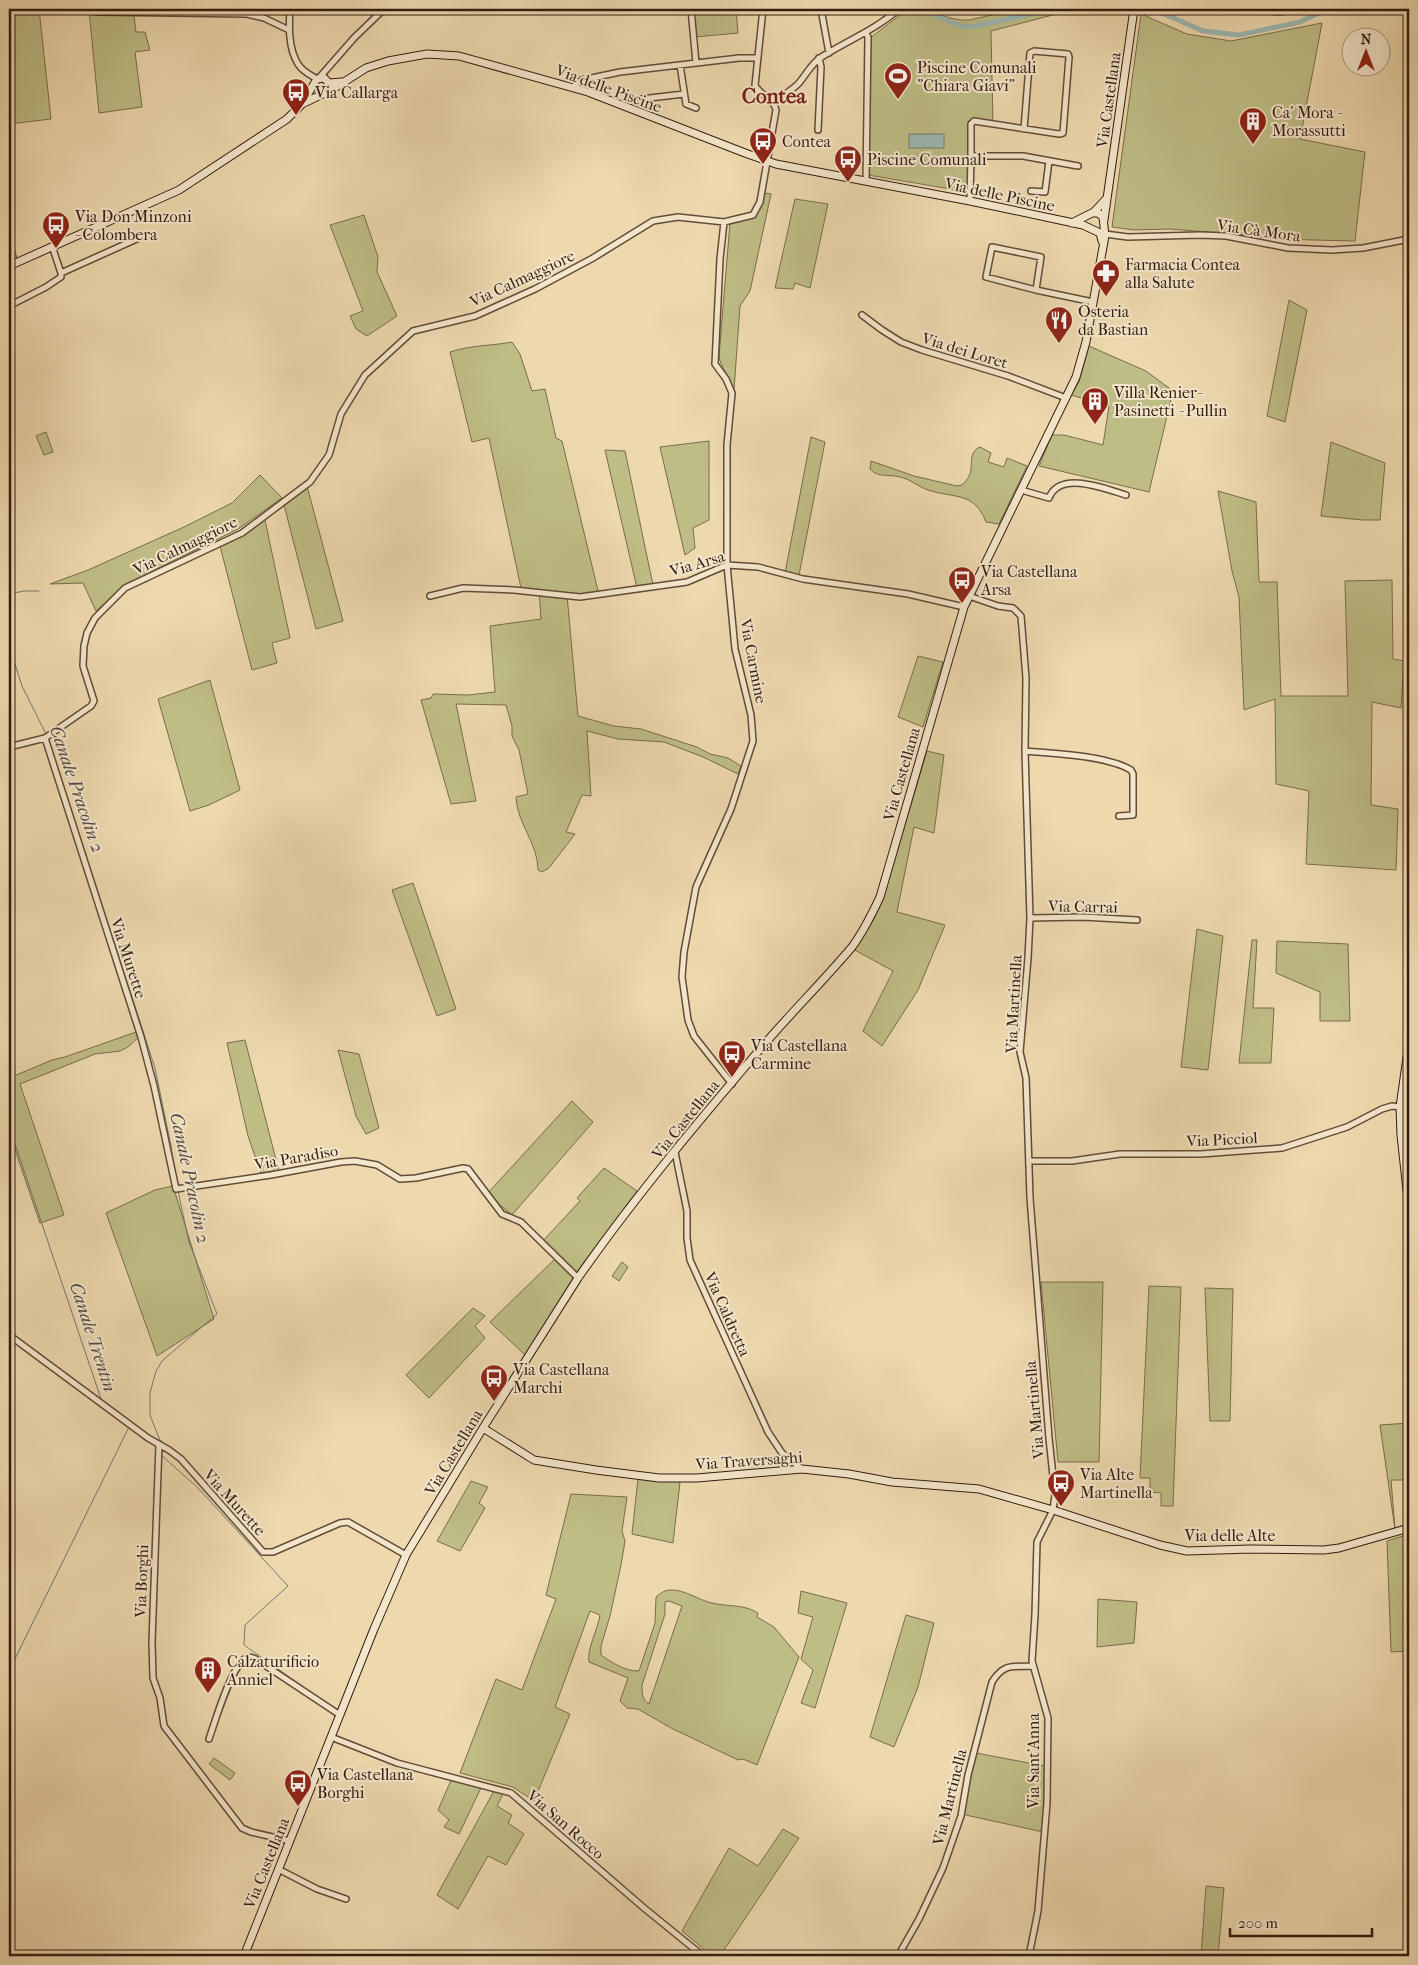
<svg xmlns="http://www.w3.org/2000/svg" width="1418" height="1965" font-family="'IM FELL French Canon',serif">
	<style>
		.green { fill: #bfbd86; stroke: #796c4c; fill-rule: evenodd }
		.water { fill: #9cb9b4; stroke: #727a73 }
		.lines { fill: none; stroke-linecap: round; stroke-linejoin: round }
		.stream { stroke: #727a73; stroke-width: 1 }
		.canal { stroke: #9cb9b4; stroke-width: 5 }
		.street-casing { stroke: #624b39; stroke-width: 8 }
		.secondary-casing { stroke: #331c12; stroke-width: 9 }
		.street { stroke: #f4e6cb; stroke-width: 5 }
		.secondary { stroke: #f4e6cb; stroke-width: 7 }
		.rail { stroke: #331c12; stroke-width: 1; stroke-dasharray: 9 9; stroke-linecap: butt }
		.labels { text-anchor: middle; stroke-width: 4; stroke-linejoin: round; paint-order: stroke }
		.poi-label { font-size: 16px; fill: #331c12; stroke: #f4e6cb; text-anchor: start }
		.street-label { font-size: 16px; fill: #331c12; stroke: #f4e6cb }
		.water-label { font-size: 18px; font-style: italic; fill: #524b43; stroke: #f4e6cb }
		.district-label { font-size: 21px; font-weight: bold; fill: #7a1f14; stroke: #f4e6cb }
	</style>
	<rect width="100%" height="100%" fill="#eed9af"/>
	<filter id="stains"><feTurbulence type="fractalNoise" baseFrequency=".004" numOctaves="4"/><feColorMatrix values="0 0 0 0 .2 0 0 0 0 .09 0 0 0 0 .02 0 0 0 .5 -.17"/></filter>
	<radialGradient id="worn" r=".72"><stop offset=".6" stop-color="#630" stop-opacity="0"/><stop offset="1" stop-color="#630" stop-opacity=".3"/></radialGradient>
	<path class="green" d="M9,9H39L51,119L9,124Z
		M122,9H133L136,32H145L150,50L135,52L142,107L99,113L89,10H124Z
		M692,9H736L738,33L695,37Z
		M905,9H926L950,18L961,20H969L1019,9H1023V12L1035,9H1076L991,31L993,126L968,121V192L868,175L870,38L899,16Z
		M1257,9H1292L1290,13C1278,18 1267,14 1257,9Z
		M1141,14L1187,34L1231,41L1322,23L1300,139L1365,152L1355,241L1273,239L1243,235L1170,229L1134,230L1112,227Z
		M765,193L771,194L750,291L740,306L734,390C731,378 720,367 719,356L730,223C753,218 759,217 765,193Z
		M795,199L828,204L810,288L795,283L793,289L775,288Z
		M364,215L378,257L377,272L397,316L367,336L356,329L350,316L363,311L330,225Z
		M9,232L17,258L9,263Z
		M1289,300L1307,310L1285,422L1267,416Z
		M512,342L520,354L532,391L545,389L556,438L562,441L599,595H567L578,716L614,726L641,729L672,739L697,747L710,754L728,758L741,766L738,774L703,757L664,742L618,739L587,731L591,796L582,795L566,832L575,834L549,868L542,872L538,870C538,843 517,824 516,797L528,794L519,750L512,736V726L506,705L456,704L476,801L451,804L421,700L431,698L433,694L468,695L495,692L490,626L541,619L539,590L521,588L489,438L472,442L450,352C471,345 491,346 512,342Z
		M1089,346L1146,371L1173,391L1149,492L1039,466L1052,435H1064L1103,445L1109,406L1071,395L1079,382Z
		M46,432L53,452L44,455L36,436Z
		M811,437L825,442L799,575L785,573Z
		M709,441V520L693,528L695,548L685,555L660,447Z
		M1331,442L1385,463L1380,520H1363L1321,516Z
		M980,447L991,453L988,462L1004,467L1007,458L1027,466L999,524L986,522C974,491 955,499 928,490C919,487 910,479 900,477C889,474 878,478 870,469L871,461L914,476L957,486L962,485C965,482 969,478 970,474C973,465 968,452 980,447Z
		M605,450L625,451L653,585L637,588Z
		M260,475L282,498L238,529L126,584L96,611L83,583L50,584L88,570L184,527L232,503Z
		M307,486L343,621L316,629L284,505Z
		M1218,491L1256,502L1259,582H1277L1281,696H1348L1345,581L1392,580L1393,659L1404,661L1401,708L1372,702L1371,805L1398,809L1396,870L1306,864L1309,791L1276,784L1275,699L1244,710L1239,597L1232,571Z
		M265,520L290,638L272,643L277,663L252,670L220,546L242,535Z
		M918,656L943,662L923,727L898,717Z
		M210,680L240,790L209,805L190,811L158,699Z
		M927,751L944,755L934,833L914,827L897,912L945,925L918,990L882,1046L863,1031L893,971L853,949L874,919L883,899Z
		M413,883L456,1009L437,1016L392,890Z
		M1197,929L1223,936L1208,1070L1181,1067Z
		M1252,940H1257L1253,1008H1274L1271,1063H1239Z
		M1277,941L1348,944L1350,1021H1320V992L1276,973Z
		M136,1032L141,1035L128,1047L120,1051L95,1054L20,1084L64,1215L40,1223L9,1132V1078L52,1060L65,1057Z
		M245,1040L279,1171L261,1173L248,1136L227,1043Z
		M338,1050L359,1054L379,1128L366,1134L356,1116Z
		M572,1101L593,1122L512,1215L487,1194Z
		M604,1168L637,1191L581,1266L525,1355L490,1322L557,1257L541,1243L580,1201L577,1198Z
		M173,1186L214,1319L157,1356L106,1213L155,1190Z
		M622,1262L628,1267L619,1281L612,1276Z
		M1041,1282H1103L1099,1462H1058Z
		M1149,1286L1181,1287L1173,1506H1161V1493L1150,1492V1478H1140Z
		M1205,1288L1233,1289L1230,1421H1210Z
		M473,1308L485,1316L475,1326L485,1338L429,1398L406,1375Z
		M1409,1423V1480H1391L1395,1529L1380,1425Z
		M638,1478L680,1482L673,1543L632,1534Z
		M471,1481L488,1487L479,1503L485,1508L460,1551L437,1541Z
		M571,1494L627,1497L622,1531L625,1541L621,1565L610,1616L601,1646V1655C613,1663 624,1671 639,1671L655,1623L656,1597C660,1594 664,1590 670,1590C684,1589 698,1600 712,1603C728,1607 744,1604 758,1613L757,1617L774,1627L799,1657L757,1765L743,1759L738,1760L671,1728L638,1709L627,1708L620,1701L628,1678L589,1662C586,1651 598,1629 600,1615L590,1611L555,1707L570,1714L534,1801L513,1787L460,1773L496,1679L522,1690L556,1599L546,1595ZM669,1601L682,1606L649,1704C642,1700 642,1693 642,1685L665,1614V1602Z
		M1409,1534V1651L1391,1652L1387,1541Z
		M801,1591L847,1603L815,1708L801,1703L813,1670L801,1659L813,1617L798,1613Z
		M1098,1599L1137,1602L1134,1643L1097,1647Z
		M906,1615L934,1623L918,1687L894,1747L870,1737Z
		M976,1753L1050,1767L1043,1832L961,1814Z
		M214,1758L235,1773L230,1780L209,1764Z
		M452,1778L482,1786L459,1834L444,1827L449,1820L438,1810Z
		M495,1789L504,1792L497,1806L512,1815L508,1823L524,1834L506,1865L488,1856L458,1909L437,1895Z
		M783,1829L799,1838L720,1956H712L682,1931L729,1848L758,1866Z
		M1206,1886L1224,1888L1218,1956H1201Z"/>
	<path class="water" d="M909,134H944V148H909Z"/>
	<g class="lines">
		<path class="stream" d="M9,594L24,591H39
			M9,645L22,686L46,734
			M53,754L155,1068L171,1146L175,1175
			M9,1126L102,1402
			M100,1405L106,1410
			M161,1443L150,1415V1393L156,1371L163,1360L217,1314L189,1242L178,1191
			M160,1454L198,1488L288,1586L245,1625L244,1645L319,1698
			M9,1671L129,1427"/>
		<path class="canal" d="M919,9L961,26L972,27L1053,9
			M1153,9L1203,31L1239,35L1300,22L1327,9"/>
		<g class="street-casing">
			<path id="street" d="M71,9L99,12L247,14L264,18L289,30
				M290,9C289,26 288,48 298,64C302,71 310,75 317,79
				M691,9L696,63
				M821,9L829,53
				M680,65L686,104L696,108
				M319,78L354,38L384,9
				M573,87L582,80L620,72L739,58H758
				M641,99L684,94
				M774,104C782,95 791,91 798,84C807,74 811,63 823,56C849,40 876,29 899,9
				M818,130L821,67L819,58
				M971,156V124L974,121L1059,134L1063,133L1069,57L1068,54L1034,51L1030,53L1024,129
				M866,181L868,37L866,33
				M1031,191L1045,192L1049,161
				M970,201L971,156H1023L1078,166
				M724,222L720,259L715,364L726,379L732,393L727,445V565L735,649L751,715L753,741L731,809L696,887L684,952L682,977L688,1020L694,1036L732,1084
				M1105,234L1128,237L1200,235L1226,236L1288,248L1332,250L1363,248L1409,239
				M61,273L141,237
				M1036,290L1041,257L992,247L986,277L1036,290L1093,302
				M9,306L46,287L61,277V273L52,246
				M862,315L882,330L901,342L922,350L1008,376L1066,398
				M1021,490L1049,498C1060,470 1106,489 1126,495
				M430,596L463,588L514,590L580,597L687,582L727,565L758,567L803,579L908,594L964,607
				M969,596L998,606L1013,608L1021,616L1026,678L1025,751L1030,918L1028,958L1020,1052L1026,1078L1030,1198L1049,1438L1055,1495L1053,1510L1037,1542L1035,1615L1032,1661L1048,1718L1047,1803L1038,1911L1029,1956
				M45,738L141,1037L154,1086L176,1189L271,1175L341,1162L355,1161L377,1165L400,1179L416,1178L463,1168L468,1169L502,1214L521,1222L578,1278
				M9,747L45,738L91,706L94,701L83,666L84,646L87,633L95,618L125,588L242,533L310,482L329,455L341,414L365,375L413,331L475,316L535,289L593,258L653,221L678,217L724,222L753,215L760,202L776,110C774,98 759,95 755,85L763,9
				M1025,751C1053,753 1108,756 1131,770L1133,774V815L1119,816
				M1030,918L1083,917L1137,920
				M675,1152L687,1211V1238L690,1260L768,1432L782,1453L802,1469
				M1029,1161H1072L1120,1154H1201L1282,1148L1347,1127L1382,1109L1392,1106L1409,1108
				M9,1335L148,1438L169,1450L181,1459L263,1552H273L340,1523L348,1522L406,1555
				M159,1444L152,1642L153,1678L160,1698L164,1726L242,1828L251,1832L290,1841
				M331,1737L397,1763L511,1793L644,1908L703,1956
				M209,1739C215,1722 231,1666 246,1658C250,1656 254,1658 257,1660L340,1715
				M278,1869L317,1889L346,1899
				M898,1956L919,1919L943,1868L961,1816L968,1775L992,1682C1004,1663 1012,1667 1033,1666"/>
		</g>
		<g class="secondary-casing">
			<path id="secondary" d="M302,104L333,89L366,68L388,61L427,54L459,56L588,92L745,153L776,164L970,201L1083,225L1100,233L1102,241
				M1104,220L1134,9
				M1072,223L1094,212L1107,198
				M9,266L179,190L287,119L302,104L317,79L324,78L329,83L342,82
				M1409,1043L1400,1107L1401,1135L1409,1209
				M483,1428L534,1460L596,1470L659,1478H697L802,1469L849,1474L892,1482L979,1489L1053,1510L1160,1545L1187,1551L1250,1549L1324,1550L1339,1548L1409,1528
				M244,1956L374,1629L406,1555L483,1428L578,1278C636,1195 702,1117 768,1040C795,1009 825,979 852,947C863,932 872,914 880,897L964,607L1076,377L1086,342L1105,236L1103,217L1098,213H1093"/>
		</g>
		<use href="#street" class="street"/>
		<use href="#secondary" class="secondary"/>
		<path class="rail" d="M1405,1956L1409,1950"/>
	</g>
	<defs>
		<g id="stadium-pin" transform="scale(1.4375)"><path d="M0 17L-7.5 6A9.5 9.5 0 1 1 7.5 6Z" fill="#8f2418" stroke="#f4e6cb"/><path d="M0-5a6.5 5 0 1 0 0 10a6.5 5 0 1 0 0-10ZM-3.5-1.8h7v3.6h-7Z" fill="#fff"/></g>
		<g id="bus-pin" transform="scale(1.4375)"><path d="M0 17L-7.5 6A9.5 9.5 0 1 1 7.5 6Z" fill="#8f2418" stroke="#f4e6cb"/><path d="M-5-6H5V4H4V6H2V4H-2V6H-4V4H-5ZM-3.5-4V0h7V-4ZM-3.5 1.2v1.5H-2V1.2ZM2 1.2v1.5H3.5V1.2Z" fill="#fff"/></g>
		<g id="building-pin" transform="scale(1.4375)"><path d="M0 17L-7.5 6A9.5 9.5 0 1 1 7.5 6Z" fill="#8f2418" stroke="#f4e6cb"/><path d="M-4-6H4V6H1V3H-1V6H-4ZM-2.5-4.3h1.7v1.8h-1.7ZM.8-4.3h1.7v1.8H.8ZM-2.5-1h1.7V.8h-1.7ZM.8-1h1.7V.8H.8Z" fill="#fff"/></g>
		<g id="pharmacy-pin" transform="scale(1.4375)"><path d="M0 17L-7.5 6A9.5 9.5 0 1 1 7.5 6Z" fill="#8f2418" stroke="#f4e6cb"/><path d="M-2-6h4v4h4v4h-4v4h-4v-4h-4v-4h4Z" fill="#fff"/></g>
		<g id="restaurant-pin" transform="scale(1.4375)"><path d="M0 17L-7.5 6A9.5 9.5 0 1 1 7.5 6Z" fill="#8f2418" stroke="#f4e6cb"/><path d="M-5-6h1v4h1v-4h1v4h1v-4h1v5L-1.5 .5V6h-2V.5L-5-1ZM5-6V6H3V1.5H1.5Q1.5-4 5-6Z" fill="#fff"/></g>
	</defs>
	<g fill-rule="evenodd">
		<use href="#stadium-pin" x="898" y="76"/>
		<use href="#bus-pin" x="296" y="92"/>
		<use href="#building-pin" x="1253" y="121"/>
		<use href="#bus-pin" x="763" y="141"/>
		<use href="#bus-pin" x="848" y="159"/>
		<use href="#bus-pin" x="56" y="225"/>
		<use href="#pharmacy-pin" x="1106" y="273"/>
		<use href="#restaurant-pin" x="1059" y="320"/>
		<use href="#building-pin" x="1095" y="401"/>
		<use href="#bus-pin" x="962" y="580"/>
		<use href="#bus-pin" x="732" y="1054"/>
		<use href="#bus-pin" x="494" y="1378"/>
		<use href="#bus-pin" x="1061" y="1483"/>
		<use href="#building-pin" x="208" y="1670"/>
		<use href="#bus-pin" x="298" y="1783"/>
	</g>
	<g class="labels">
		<g class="poi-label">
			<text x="917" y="73">Piscine Comunali<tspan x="917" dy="18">"Chiara Giavi"</tspan></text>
			<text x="315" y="98">Via Callarga</text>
			<text x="1272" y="118">Ca' Mora -<tspan x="1272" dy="18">Morassutti</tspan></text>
			<text x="782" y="147">Contea</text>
			<text x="867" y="165">Piscine Comunali</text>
			<text x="75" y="222">Via Don Minzoni<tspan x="75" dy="18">- Colombera</tspan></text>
			<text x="1125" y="270">Farmacia Contea<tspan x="1125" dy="18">alla Salute</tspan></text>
			<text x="1078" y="317">Osteria<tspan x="1078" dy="18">da Bastian</tspan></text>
			<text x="1114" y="398">Villa Renier-<tspan x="1114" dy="18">Pasinetti - Pullin</tspan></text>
			<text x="981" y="577">Via Castellana<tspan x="981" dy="18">Arsa</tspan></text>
			<text x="751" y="1051">Via Castellana<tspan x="751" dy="18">Carmine</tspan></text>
			<text x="513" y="1375">Via Castellana<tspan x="513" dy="18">Marchi</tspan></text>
			<text x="1080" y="1480">Via Alte<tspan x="1080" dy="18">Martinella</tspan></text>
			<text x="227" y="1667">Calzaturificio<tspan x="227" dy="18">Anniel</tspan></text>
			<text x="317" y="1780">Via Castellana<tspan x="317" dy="18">Borghi</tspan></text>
		</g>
		<g class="street-label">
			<text transform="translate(609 88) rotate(20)" y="6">Via delle Piscine</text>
			<text transform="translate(1108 100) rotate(-82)" y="6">Via Castellana</text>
			<text transform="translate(1000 194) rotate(12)" y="6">Via delle Piscine</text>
			<text transform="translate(1259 230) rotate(8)" y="6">Via Cà Mora</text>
			<text transform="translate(522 278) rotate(-25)" y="6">Via Calmaggiore</text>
			<text transform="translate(965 350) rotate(17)" y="6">Via dei Loret</text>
			<text transform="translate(185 545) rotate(-26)" y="6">Via Calmaggiore</text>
			<text transform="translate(697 563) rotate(-16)" y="6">Via Arsa</text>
			<text transform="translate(754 661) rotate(79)" y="6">Via Carmine</text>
			<text transform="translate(901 774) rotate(-74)" y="6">Via Castellana</text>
			<text transform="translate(1083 906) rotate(1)" y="6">Via Carrai</text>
			<text transform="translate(129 958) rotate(72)" y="6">Via Murette</text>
			<text transform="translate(1013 1004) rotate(-87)" y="6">Via Martinella</text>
			<text transform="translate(685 1119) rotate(-51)" y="6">Via Castellana</text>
			<text transform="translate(1222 1139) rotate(-3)" y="6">Via Picciol</text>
			<text transform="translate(296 1157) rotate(-10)" y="6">Via Paradiso</text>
			<text transform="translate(728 1314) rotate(66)" y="6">Via Caldretta</text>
			<text transform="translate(1034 1410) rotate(-95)" y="6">Via Martinella</text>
			<text transform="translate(453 1452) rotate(-59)" y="6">Via Castellana</text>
			<text transform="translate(749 1460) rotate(-4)" y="6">Via Traversaghi</text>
			<text transform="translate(235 1502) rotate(48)" y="6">Via Murette</text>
			<text x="1230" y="1541">Via delle Alte</text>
			<text transform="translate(141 1581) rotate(-88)" y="6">Via Borghi</text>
			<text transform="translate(1033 1761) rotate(-90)" y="6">Via Sant'Anna</text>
			<text transform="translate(949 1797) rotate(-76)" y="6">Via Martinella</text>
			<text transform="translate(566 1824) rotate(41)" y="6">Via San Rocco</text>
			<text transform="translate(266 1863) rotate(-68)" y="6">Via Castellana</text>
		</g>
		<g class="water-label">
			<text transform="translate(77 789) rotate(71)" y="6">Canale Pracolin 2</text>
			<text transform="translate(190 1178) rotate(78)" y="6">Canale Pracolin 2</text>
			<text transform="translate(93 1337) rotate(72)" y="6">Canale Trentin</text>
		</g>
		<g class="district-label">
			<text x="774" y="103">Contea</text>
		</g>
	</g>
	<rect width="1418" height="1965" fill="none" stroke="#eed9af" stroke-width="30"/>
	<rect x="10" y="10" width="1398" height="1945" fill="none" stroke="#331c12" stroke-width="2.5"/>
	<rect x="15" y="15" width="1388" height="1935" fill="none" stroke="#331c12"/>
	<g transform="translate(1366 52)"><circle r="24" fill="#f4e6cb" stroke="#a79581"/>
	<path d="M0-4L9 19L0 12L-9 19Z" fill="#8f2418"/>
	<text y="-8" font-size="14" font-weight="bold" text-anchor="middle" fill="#331c12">N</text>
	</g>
	<path d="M1230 1928v8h142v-8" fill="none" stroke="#331c12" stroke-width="2.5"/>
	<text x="1238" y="1928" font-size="15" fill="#331c12" stroke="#f4e6cb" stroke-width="4" paint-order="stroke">200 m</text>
	<rect width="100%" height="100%" filter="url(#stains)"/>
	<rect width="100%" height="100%" fill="url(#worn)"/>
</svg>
